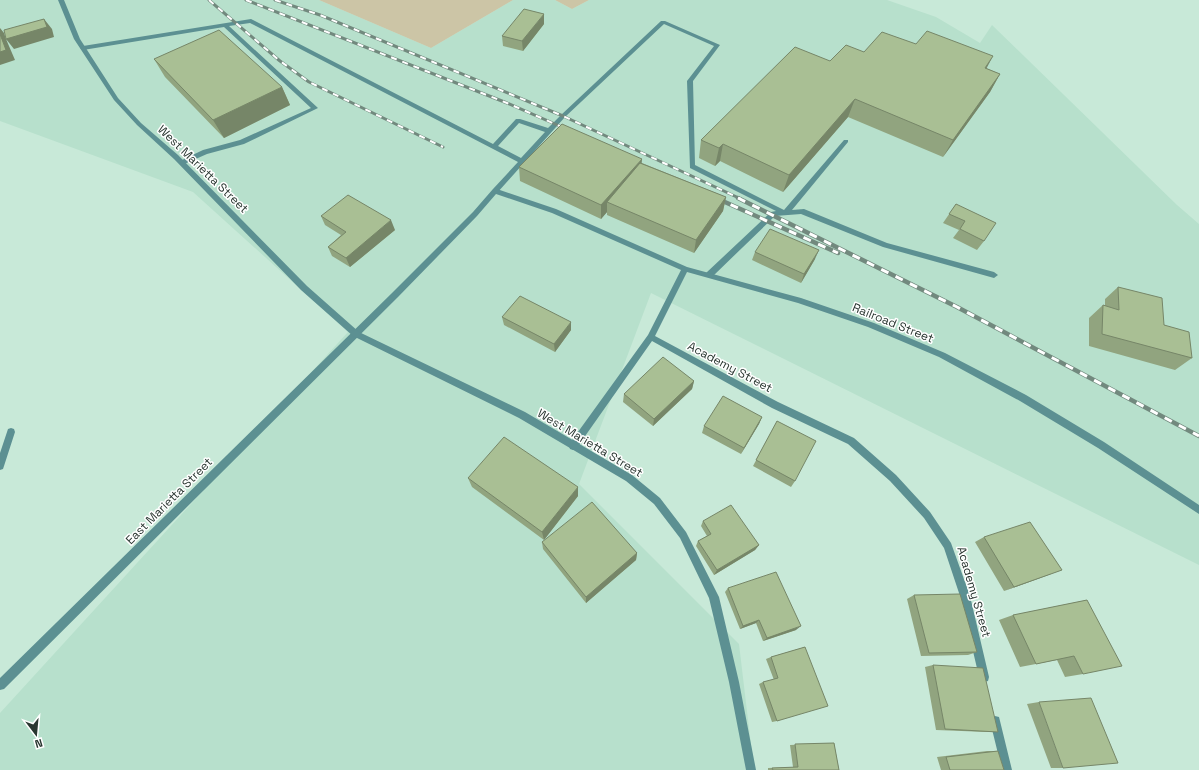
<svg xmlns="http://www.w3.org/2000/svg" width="1199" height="770" font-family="'Space Grotesk',sans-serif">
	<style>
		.built { fill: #b7e0cc }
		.green { fill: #ccc5a6 }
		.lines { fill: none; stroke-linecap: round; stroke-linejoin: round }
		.service { fill: #5c9092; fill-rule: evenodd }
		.minor { fill: #5c9092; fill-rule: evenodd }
		.tertiary { fill: #5c9092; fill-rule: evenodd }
		.rail-far1-casing { stroke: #72897e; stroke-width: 3 }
		.rail-casing { stroke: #72897e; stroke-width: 4.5 }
		.rail-far1 { stroke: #fff; stroke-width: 2; stroke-dasharray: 6; stroke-linecap: butt }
		.rail { stroke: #fff; stroke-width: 3; stroke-dasharray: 8; stroke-linecap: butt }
		.wall { fill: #91a47f }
		.shaded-wall { fill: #768668 }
		.building { fill: #a9bf94; stroke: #768668 }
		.labels { text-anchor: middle; stroke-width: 3; stroke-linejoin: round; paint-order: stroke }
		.street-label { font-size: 12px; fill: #293630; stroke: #fff }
	</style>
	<rect width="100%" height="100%" fill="#c8e9d8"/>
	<path class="built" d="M0,0H319L431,48L513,0H555L572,9L589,0H887L936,17L980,43L992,25L1177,205L1199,224V565L651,293L579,484L739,644L754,770H0V713L348,332L193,192L0,121Z"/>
	<path class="green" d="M319,0H513L431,48Z
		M555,0H589L572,9Z"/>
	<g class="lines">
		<path class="service" d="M251,19L493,144L516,119H520L548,128L561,115L661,21H665L720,45L693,81L695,165L784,210L844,140H848V142L792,210L804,209L887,243L994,272L998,275L994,278L883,247L801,214L775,216L712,277H706L705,275L706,273L771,212L776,211L690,168L687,81L714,46L664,24L565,117L497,193H493V189L518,162L250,23L229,26L318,108L244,144L207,154L182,165L179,163L180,161L203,150L240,140L311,108L224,27L83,50L80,48L83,46ZM519,123L545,132L521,158L498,146Z
			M11,428L14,429L15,432L4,466L3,469L0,470V453L8,429Z"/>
		<path class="minor" d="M493,189H497L556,209L687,267L801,298L874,323L945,353L1026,395L1104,442L1199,505V514L1098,448L1020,401L939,357L868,327L798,303L687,272L655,336L778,402L854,438L896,475L930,512L951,543L970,596L989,677L988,681L984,682L980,681L960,596L944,548L924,518L890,481L848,444L772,408L652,341L576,449L573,450L570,449L569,446L570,443L648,335L681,270L552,213L496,194L477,216L398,297L4,689L0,690V678L392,293L473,212Z
			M995,716L999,717L1000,721L1012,770H1002L990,721L991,717Z"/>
		<path class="tertiary" d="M58,0H64L80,39L118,98L141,123L178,155L307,286L359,332L525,412L632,475L660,498L686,532L719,597L739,682L756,770H746L729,682L709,598L680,538L654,504L626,481L519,418L353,336L301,290L174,159L137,125L114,100L74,39Z"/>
		<g class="rail-far1-casing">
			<path id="rail-far1" d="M209,0L280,61L309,82L443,147
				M246,0L507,103L571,131
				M275,0L320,15L563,116L741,199
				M714,197L718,199"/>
		</g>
		<g class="rail-casing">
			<path id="rail" d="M716,198L838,253
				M738,198L957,307L1199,436"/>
		</g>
		<use href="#rail-far1" class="rail-far1"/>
		<use href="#rail" class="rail"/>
	</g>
	<path class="wall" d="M544,24L523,51L503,46L502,36Z
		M916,44L986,68L1000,74L990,92L943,157L848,117L783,192L720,161L715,166L699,158L701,140L830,61L864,52Z
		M154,59L282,87L290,105L224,138L165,77Z
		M642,163L726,197L723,211L694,253L607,215V212L601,219L520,181L519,167Z
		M956,204L984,241L977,250L953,238L959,230L943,223Z
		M321,216L395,230L350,267L332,256L328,247L341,235L325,225Z
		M755,252L815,259L801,283L752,260Z
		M1118,287L1164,325L1192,358L1175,370L1089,346V318L1103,305L1105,306V299Z
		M502,317L571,330L555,352L504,325Z
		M694,381L692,389L653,426L623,402L624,394Z
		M762,417L759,424L741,454L702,433L704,426Z
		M777,421L795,481L791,487L753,466Z
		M468,478L578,496L544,540L472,487Z
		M703,521L759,545L755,550L714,575L696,546L698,541L707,536L701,526Z
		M984,537L1051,574L1004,591L975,542Z
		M542,542L637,553L636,560L586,603L543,549Z
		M728,588L796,630L763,641L756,623L740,629L725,592Z
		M914,595L977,652L968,655L921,656L907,599Z
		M1087,600L1083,674L1065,677L1057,660L1020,667L999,620L1013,615Z
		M805,647L777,721L772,722L759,684L763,682L774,680L766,659L771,657Z
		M933,665L998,732H987L936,730L925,667Z
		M1039,702L1063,768H1051L1027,704Z
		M834,743L839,770H768V768L793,767L790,745Z
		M987,751H998L1004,770H941L937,757Z"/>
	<path class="shaded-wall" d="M544,14V24L523,51L522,41Z
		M44,19L52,29L54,37L14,49L6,39L15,60L0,65V28L4,33L6,39Z
		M993,56L983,75L985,68Z
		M1000,74L990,92L943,157L953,140Z
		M282,87L290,105L224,138L213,120Z
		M855,99L848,117L783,192L789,175Z
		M723,144L720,161L715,166L719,148Z
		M642,159L641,173L607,202V212L601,219V205Z
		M726,197L723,211L694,253L696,240Z
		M391,220L395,230L350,267L346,258Z
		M819,250L815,259L801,283L804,274Z
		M571,322V330L555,352L554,344Z
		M694,381L692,389L653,426L654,419Z
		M762,417L759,424L741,454L744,448Z
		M578,487V496L544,540L542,532Z
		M759,545L755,550L714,575L717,570Z
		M637,553L636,560L586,603V597Z
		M1062,570L1051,574L1004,591L1014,587Z
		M759,620L756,623L740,629L743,626Z
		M801,626L796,630L763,641L767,638Z"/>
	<path class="building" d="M524,9L544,14L522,41L502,36Z
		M44,19L47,27L6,39L4,30Z
		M219,30L282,87L213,120L154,59Z
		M927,31L993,56L985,68L1000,74L953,140L855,99L789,175L723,144L719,148L701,140L795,47L830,61L846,45L864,52L882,32L916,44Z
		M0,34L6,50L0,52Z
		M562,124L642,159L601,205L519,167Z
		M640,163L726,197L696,240L607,202Z
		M348,195L391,220L346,258L328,247L346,232L321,216Z
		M956,204L996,223L984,241L960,229L965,221L949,214Z
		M770,229L819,250L804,274L755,252Z
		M1118,287L1162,298L1164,325L1189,332L1192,358L1102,334L1103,305L1119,310Z
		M520,296L571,322L554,344L502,317Z
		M663,357L694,381L654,419L624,394Z
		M723,396L762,417L744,448L704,426Z
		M777,421L816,441L795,481L756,460Z
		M504,437L578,487L542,532L468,478Z
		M592,502L637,553L586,597L542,542Z
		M731,505L759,545L717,570L698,541L711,534L703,521Z
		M1030,522L1062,570L1014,587L984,537Z
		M776,572L801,626L767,638L759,620L743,626L728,588Z
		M960,594L977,652L929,653L914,595Z
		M1087,600L1122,666L1083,674L1074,656L1036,664L1013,615Z
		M805,647L828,706L777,721L763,682L778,678L771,657Z
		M933,665L983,668L998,732L945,729Z
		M1091,698L1118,763L1063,768L1039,702Z
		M834,743L839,770H773L772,768L798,767L795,744Z
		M998,751L1004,770H950L946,757Z"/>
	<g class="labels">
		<g class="street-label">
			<text transform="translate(203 169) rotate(44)" y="4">West Marietta Street</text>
			<text transform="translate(893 323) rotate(22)" y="4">Railroad Street</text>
			<text transform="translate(730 367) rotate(28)" y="4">Academy Street</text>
			<text transform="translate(590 443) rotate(31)" y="4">West Marietta Street</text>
			<text transform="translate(169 501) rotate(-45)" y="4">East Marietta Street</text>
			<text transform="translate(974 592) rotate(74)" y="4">Academy Street</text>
		</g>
	</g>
	<g transform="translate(36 734) rotate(164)" stroke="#ffffff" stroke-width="3" paint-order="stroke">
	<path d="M0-3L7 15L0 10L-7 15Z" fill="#293630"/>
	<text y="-6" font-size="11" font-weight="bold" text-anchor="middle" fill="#293630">N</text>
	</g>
</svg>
